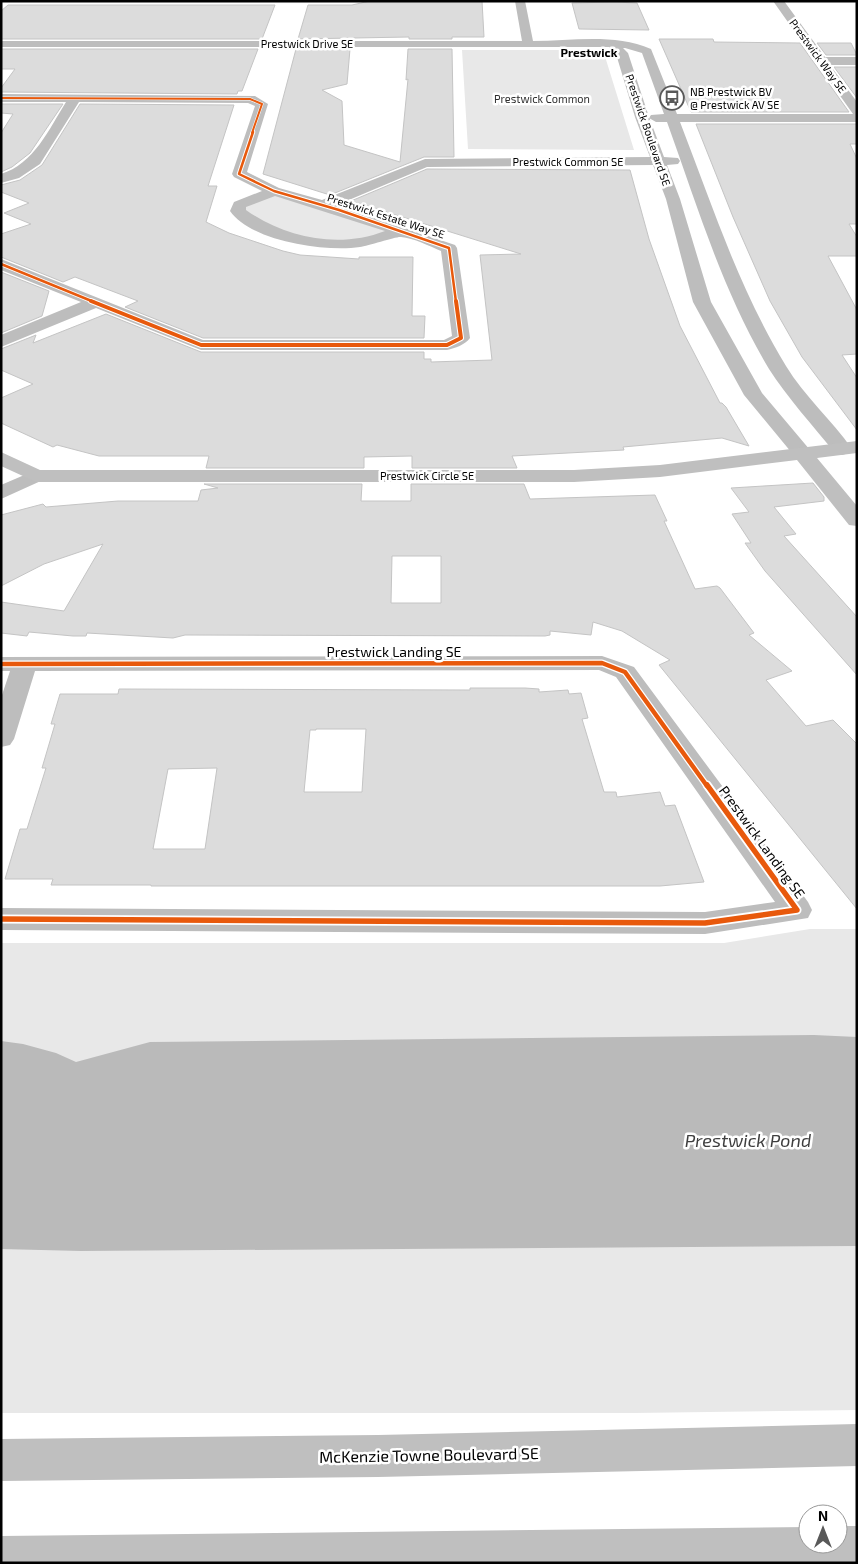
<svg xmlns="http://www.w3.org/2000/svg" width="858" height="1564" font-family="'Exo 2',sans-serif">
	<style>
		.green { fill: #e8e8e8 }
		.water { fill: #bababa }
		.building { fill: #dcdcdc; stroke: #c4c4c4; fill-rule: evenodd }
		.lines { fill: none; stroke-linecap: round; stroke-linejoin: round }
		.street { fill: #bdbdbd; fill-rule: evenodd }
		.secondary { fill: #bfbfbf; fill-rule: evenodd }
		.cycleway-far4-casing { stroke: #fff; stroke-width: 3 }
		.cycleway-far3-casing { stroke: #fff; stroke-width: 4.5 }
		.cycleway-far2-casing { stroke: #fff; stroke-width: 6 }
		.cycleway-far1-casing { stroke: #fff; stroke-width: 7 }
		.cycleway-casing { stroke: #fff; stroke-width: 9 }
		.cycleway-far4 { stroke: #e8590c; stroke-width: 2 }
		.cycleway-far3 { stroke: #e8590c; stroke-width: 2.5 }
		.cycleway-far2 { stroke: #e8590c; stroke-width: 4 }
		.cycleway-far1 { stroke: #e8590c; stroke-width: 4.5 }
		.cycleway { stroke: #e8590c; stroke-width: 5.5 }
		.labels { text-anchor: middle; stroke-width: 5; stroke-linejoin: round; paint-order: stroke }
		.far-street-label { font-size: 11px; fill: #000; stroke: #fff }
		.far-poi-label { font-size: 11px; fill: #000; stroke: #fff; text-anchor: start }
		.far-park-label { font-size: 11px; fill: #2d2d2d; stroke: #fff }
		.far-neighbourhood-label { font-size: 12px; font-weight: bold; fill: #000; stroke: #fff }
		.street-label { font-size: 14px; fill: #000; stroke: #fff }
		.near-street-label { font-size: 16px; fill: #000; stroke: #fff }
		.near-water-label { font-size: 18px; font-style: italic; fill: #3e3e3e; stroke: #fff }
	</style>
	<rect width="100%" height="100%" fill="#fff"/>
	<path class="green" d="M462,50H603L634,150L468,149Z
		M274,191L397,230L342,244L272,231L239,205Z
		M810,929H857V1410L635,1413H1V943H724Z"/>
	<path class="water" d="M814,1035L857,1037V1246L81,1251L1,1249V1041L23,1044L56,1053L76,1062L150,1042Z"/>
	<path class="building" d="M370,1H482L484,37H452V39H409V37L298,39L308,5H352Z
		M614,2L637,3L649,30L579,29L572,3Z
		M8,5H275L262,39H1V11Z
		M659,39H713L714,42L800,43L849,112H691Z
		M817,43H851L857,55H826Z
		M1,49H258L242,91H238L237,94L1,92V88L15,69H1Z
		M296,49H350L347,84L322,90L342,101L344,145L400,162L408,79L406,80L408,49H452L454,157H424L330,195L263,174Z
		M834,67H857V98Z
		M1,104H63L30,153L12,167L1,172V133L13,114L1,113Z
		M80,104L234,105L208,186H217L206,222L229,233L283,251L300,255L359,259V257H413L412,316H425L424,338H203L125,307L138,301L75,277L63,282L1,257V234L31,224L4,213L29,203L1,192V185L20,180L42,165Z
		M696,124H857V144H850L857,159V224H849L857,237V256H828L857,310V354L842,355L857,378V430L802,357L770,301L733,217Z
		M427,169L630,170L649,239L680,326L720,403H722L726,407L749,446L722,438L623,447L624,450L512,456L517,468H412V456L364,457V468H206L209,456H99L57,445L53,447L1,423V398L33,384L1,370V349L36,335L33,343L106,314L201,352H424V359H431V362L492,360L480,255L521,254L351,201Z
		M1,272L49,291L42,316L1,333Z
		M813,483L824,497V501L774,507L796,534L784,536L857,617V675L765,571L745,543H751L732,514L749,512L731,488Z
		M204,484H362L361,501H411V484H524L530,499L655,495L667,521H664L695,589L717,586L720,588L754,633L749,635L792,671L766,680L806,726L833,720L857,744V909L659,665L670,660L622,631L593,622L591,635L550,631V635L545,636L185,635L173,638L87,633L86,636H73L29,632L27,636L1,633V602L64,611L103,544L44,564L1,586V515L43,504L46,507L118,501H198L201,490L218,488ZM392,556H441V603H391Z
		M470,688H525L539,689V692L568,690L569,694L581,693L588,718L582,719L604,792H616L617,797L660,792L665,806L675,805L704,882L660,886H151V885H51L53,879H5L20,829H27L46,768H42L55,724H51L60,694H118L119,689L470,690ZM316,729H366L362,792H304L310,730H316ZM217,768L205,849H153L168,769Z"/>
	<g class="lines">
		<path class="street" d="M515,1H525L533,41C572,41 614,33 651,49L677,114H853L773,1H784L825,57H857V65H830L857,102V122H680C713,207 738,287 786,366C804,396 832,420 852,449L849,453L842,455L835,453C814,427 786,396 769,369C722,290 698,208 667,122H656L649,118L651,115L664,114L642,53L625,48H623L628,53L649,117L664,157L678,158L680,161L678,164L667,165L680,199L711,302L762,393L810,450L813,454L810,458L803,460L796,458L744,395L693,302L666,199L653,165L427,167L337,205L455,245L457,248L470,338C465,345 455,348 447,350H201L96,308L1,347V335L81,302L1,270V259L203,340H444L452,336L441,251C429,246 414,238 401,237C397,236 368,246 360,247C326,252 252,242 230,211L234,202L262,191L234,177L232,174L255,106L248,103L79,102L40,164L19,178L1,183V174C34,164 49,129 66,102H1V94L255,96L268,104L247,172L279,188L322,200L425,159L650,157L635,117L616,54L609,47H1V41H522ZM275,196L385,231C339,249 285,238 246,210V207Z
			M36,470L43,472L46,476L43,480L1,499V485Z
			M602,656L634,667L808,902L812,910L808,918L705,934L1,930V908L705,912L775,902L616,677L599,670L35,671L14,739L10,745L1,747V698L10,671H1V657Z"/>
		<path class="secondary" d="M857,441V453L817,458L857,506V526L849,525L797,460L660,477L574,482H36L1,466V452L40,470H574L660,465Z
			M857,1424V1466L378,1477L1,1481V1439L378,1435Z
			M838,1526H857V1563H1V1536L808,1527V1544H838Z"/>
		<g class="cycleway-far4-casing">
			<path id="cycleway-far4" d="M1,98L250,99L262,104L252,133"/>
		</g>
		<g class="cycleway-far3-casing">
			<path id="cycleway-far3" d="M253,132L239,174L274,191L339,210L449,248L456,302
				M1,264L94,302"/>
		</g>
		<g class="cycleway-far2-casing">
			<path id="cycleway-far2" d="M91,301L201,345H447L461,338L456,301"/>
		</g>
		<g class="cycleway-far1-casing">
			<path id="cycleway-far1" d="M1,664L602,663L625,672L707,786"/>
		</g>
		<g class="cycleway-casing">
			<path id="cycleway" d="M1,919L705,923L797,910L707,785"/>
		</g>
		<use href="#cycleway-far4" class="cycleway-far4"/>
		<use href="#cycleway-far3" class="cycleway-far3"/>
		<use href="#cycleway-far2" class="cycleway-far2"/>
		<use href="#cycleway-far1" class="cycleway-far1"/>
		<use href="#cycleway" class="cycleway"/>
	</g>
	<defs>
		<g id="bus-ring" transform="scale(1.25)"><circle r="9.5" fill="#fff" stroke="#595959" stroke-width="1.5"/><path d="M-5-6H5V4H4V6H2V4H-2V6H-4V4H-5ZM-3.5-4V0h7V-4ZM-3.5 1.2v1.5H-2V1.2ZM2 1.2v1.5H3.5V1.2Z" fill="#595959"/></g>
	</defs>
	<g fill-rule="evenodd">
		<use href="#bus-ring" x="672" y="98"/>
	</g>
	<g class="labels">
		<g class="far-street-label">
			<text x="307" y="48">Prestwick Drive SE</text>
			<text transform="translate(818 56) rotate(54)" y="4">Prestwick Way SE</text>
			<text transform="translate(648 130) rotate(71)" y="4">Prestwick Boulevard SE</text>
			<text x="568" y="166">Prestwick Common SE</text>
			<text transform="translate(386 216) rotate(18)" y="4">Prestwick Estate Way SE</text>
			<text x="427" y="480">Prestwick Circle SE</text>
		</g>
		<g class="far-poi-label">
			<text x="690" y="96">NB Prestwick BV<tspan x="690" dy="13">@ Prestwick AV SE</tspan></text>
		</g>
		<g class="far-park-label">
			<text x="542" y="103">Prestwick Common</text>
		</g>
		<g class="far-neighbourhood-label">
			<text x="589" y="57">Prestwick</text>
		</g>
		<g class="street-label">
			<text x="394" y="657">Prestwick Landing SE</text>
			<text transform="translate(762 842) rotate(54)" y="5">Prestwick Landing SE</text>
		</g>
		<g class="near-street-label">
			<text transform="translate(429 1455) rotate(-1)" y="6">McKenzie Towne Boulevard SE</text>
		</g>
		<g class="near-water-label">
			<text x="748" y="1147">Prestwick Pond</text>
		</g>
	</g>
	<rect width="858" height="1564" fill="none" stroke="#000000" stroke-width="5"/>
	<g transform="translate(823 1529)"><circle r="24" fill="#ffffff" stroke="#999999"/>
	<path d="M0-4L9 19L0 12L-9 19Z" fill="#595959"/>
	<text y="-8" font-size="14" font-weight="bold" text-anchor="middle" fill="#000000">N</text>
	</g>
</svg>
